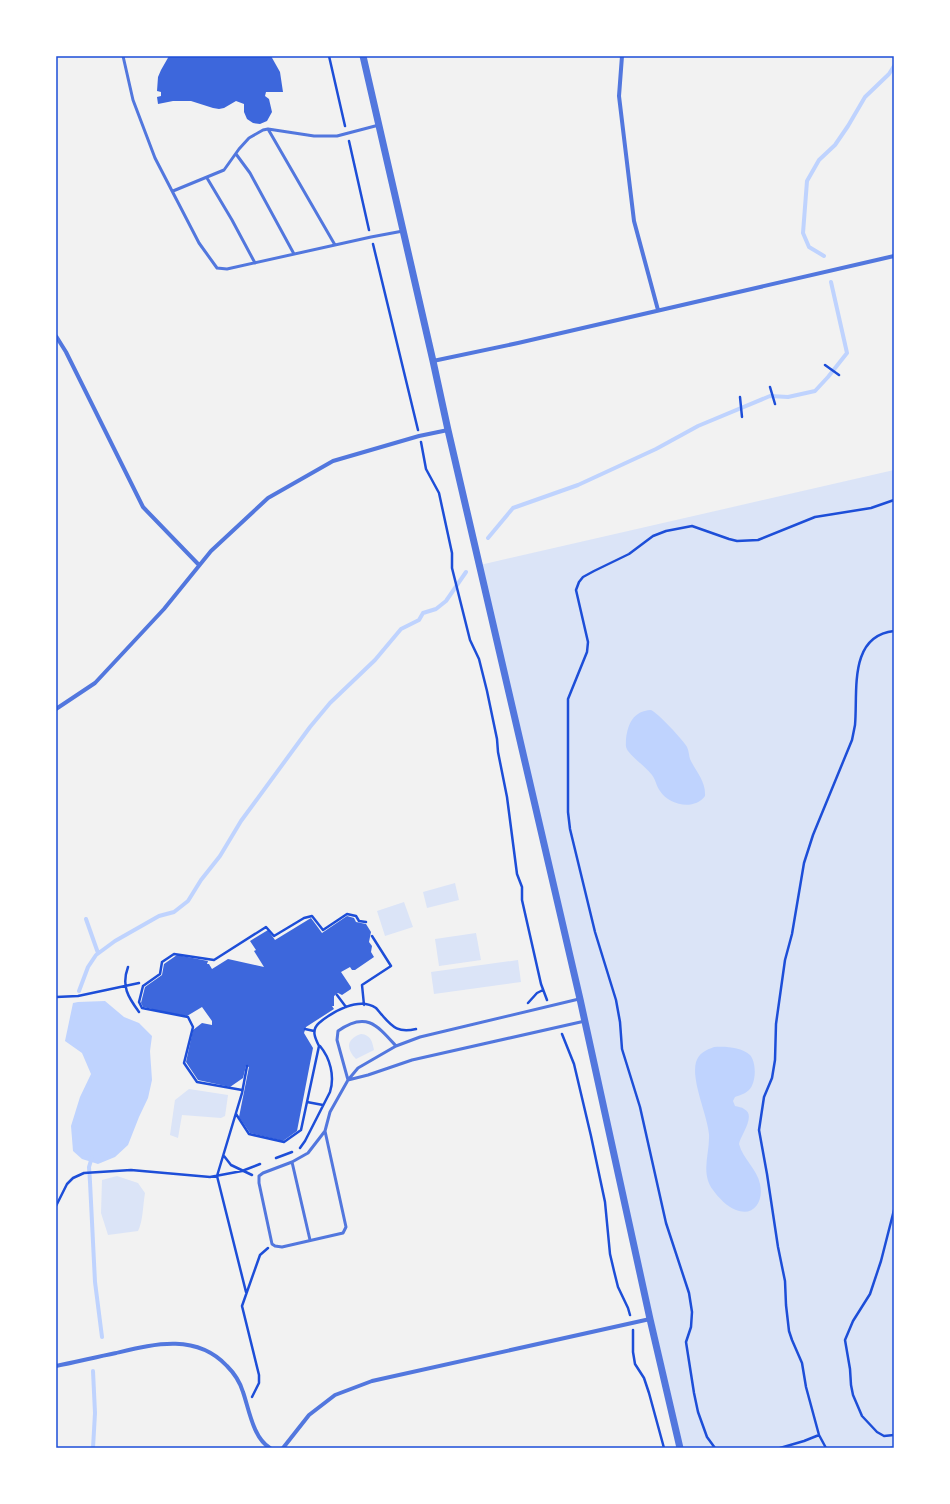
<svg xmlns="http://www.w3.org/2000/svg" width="950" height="1504" font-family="Raleway,sans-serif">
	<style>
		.green { fill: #dbe4f7 }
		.water { fill: #bfd3fe }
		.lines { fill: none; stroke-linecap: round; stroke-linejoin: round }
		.stream { stroke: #bfd3fe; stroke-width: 4 }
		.building { fill: #3d67dc }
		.path { stroke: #1d4ed8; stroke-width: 2.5 }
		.service { stroke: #5277de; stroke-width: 3 }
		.minor { stroke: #5277de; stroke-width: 4 }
		.tertiary { stroke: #5277de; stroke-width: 7 }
		.neatline { fill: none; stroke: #1d4ed8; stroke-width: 1.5 }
	</style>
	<rect width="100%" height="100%" fill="#f2f2f2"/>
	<path class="green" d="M894,470V1448H683L480,565Z
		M455,883L459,900L427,908L423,892Z
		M404,902L413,927L385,936L377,911Z
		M476,933L481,960L439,966L435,939Z
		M518,960L521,982L434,994L431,972Z
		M361,1034C371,1035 372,1041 374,1050L356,1059C346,1049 346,1039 361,1034Z
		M189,1089L228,1095L225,1116L221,1118L182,1115L178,1138L170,1135L175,1100Z
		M117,1176L138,1183L145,1193C143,1204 143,1222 138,1231L108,1235L101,1213L102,1180Z"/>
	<path class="water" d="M651,710C657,712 684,741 687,747C689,751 689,756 690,759C696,772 706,781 705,796C694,811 669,805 660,791C656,786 656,780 652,775C645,766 635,760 628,751C625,747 626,744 626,739C628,724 633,711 651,710Z
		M105,1001L124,1017L139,1023L152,1036L150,1051L152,1080L148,1098L139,1117L128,1145L115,1157L98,1164L82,1159L73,1151L71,1126L80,1097L91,1074L82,1053L65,1041L73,1003L78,1002Z
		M714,1047C725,1046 741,1047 750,1055C757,1063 756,1083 749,1090C745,1094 740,1095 735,1097L733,1101L735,1106C738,1107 742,1107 744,1109C757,1115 740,1136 739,1144C743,1159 757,1169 760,1184C764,1201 754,1217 736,1210C727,1207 718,1197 713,1190C700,1172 710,1154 709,1134C707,1114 691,1081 696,1062C699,1053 706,1050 714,1047Z"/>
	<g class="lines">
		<path class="stream" d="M824,256L809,247L803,233L807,181L819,160L835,145L848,126L865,97L889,74L894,66
			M488,538L513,508L578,485L656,449L698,426L770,396L788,397L815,391L828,377L847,353L831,282
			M86,919L98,953
			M79,991L88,967L96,955L115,941L159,916L174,912L188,901L201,880L220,856L241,821L310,727L330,703L375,660L401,629L419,620L423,613L436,609L446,601L466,572
			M92,1157L89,1167L90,1182L95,1282L102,1337
			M93,1448L95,1413L93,1371"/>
	</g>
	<path class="building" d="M169,56H271L280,72L283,92H266L265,96L269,99L272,112L267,121L260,124L253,123L247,119L244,112V104L236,101L224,108L219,109L213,108L191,101H173L158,104L157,97L161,96V92L157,91L158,77L161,70Z
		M347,916L354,918L356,922L366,924L371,932L369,942L372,946L371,952L374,957L355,970H352L350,967L341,972L351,987V989L342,995L338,993L334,996V1006H332L334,1009L306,1027L304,1033L313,1048L297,1131L283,1141L250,1133L239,1117L249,1067L246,1066L243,1078L230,1087L198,1080L186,1062L193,1030L202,1023L212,1025V1021L202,1007L187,1016L152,1010V1009L143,1007L141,1003L145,987L162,975L164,964L177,955L208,961L207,964H209L212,969L228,959L264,967L254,951L256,950L250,941L268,930L275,940L311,918L322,933Z"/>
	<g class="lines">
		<path class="path" d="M329,56L345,126
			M349,141L369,230
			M373,244L418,430
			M825,365L839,375
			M770,387L775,404
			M740,397L742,417
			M421,442L426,469L439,493L452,553V568L470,640L479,659L487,691L497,739L498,752L507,797L517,874L522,887V900L541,984L547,1000
			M128,967C121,986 128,997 139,1012
			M337,995L346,1007
			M56,997L78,996L139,983
			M528,1003L537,993L543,990
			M364,1005L362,985L391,966L372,936
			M305,1029L314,1031
			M562,1034L574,1064L591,1136L605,1202L610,1254L614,1271L618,1287L628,1308L630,1315
			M242,1090L197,1082L184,1063L193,1027L188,1017L142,1008L139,1002L143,986L160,974L162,962L174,954L214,960L266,927L274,936L304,918L312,916L323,930L347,914L356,916L359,921L366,922
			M307,1102L323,1105
			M236,1114L249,1134L284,1142L301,1130L319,1046C315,1038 311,1030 319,1023C332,1012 359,996 376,1008C378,1010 380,1013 382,1015C393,1028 399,1033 416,1029
			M300,1148L305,1141L330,1092C335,1076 330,1058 320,1046
			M224,1156L231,1165L252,1175
			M276,1158L292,1152
			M56,1206L67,1184L73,1178L84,1173L131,1170L210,1177L242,1171L260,1164
			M894,1210L881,1261L870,1294L853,1321L845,1340L850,1369L851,1385L853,1395L862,1416L877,1432L884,1436L894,1435
			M246,1292L217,1176L242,1093L247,1066
			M633,1330V1352L635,1364L644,1378L649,1393L664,1448
			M252,1397L259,1383V1375L242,1306L260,1255L268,1248
			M819,1435L826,1448
			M715,1448L707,1437L698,1412L694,1393L686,1342L691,1327L692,1312L689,1293L666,1223L640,1107L622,1049L620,1022L616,1000L595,932L570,829L568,812V699L587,652L588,642L576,590L579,582L583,577L594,571L629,554L653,536L666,531L692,526L729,539L737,541L758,540L815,517L871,508L894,500
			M780,1448L804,1441L819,1435L806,1387L802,1363L792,1340L789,1331L786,1305L785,1281L778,1247L767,1174L759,1130L764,1097L772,1078L775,1060L776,1024L785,960L792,934L804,863L813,835L852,740C853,735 854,730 855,725C858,692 848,636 894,631"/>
		<path class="service" d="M123,56L133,100L155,158L199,243L217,268L227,269L371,237L403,231
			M268,129L335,245
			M236,154L250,173L294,254
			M207,178L232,220L255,263
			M173,191L224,170L239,149L249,138L263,130L268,129L314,136H337L379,125
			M348,1080L368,1075L412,1060L585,1021
			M348,1080L337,1040L338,1031C366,1011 377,1025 396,1046
			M325,1131L346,1227L343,1233L282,1247L275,1246L272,1244L259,1183V1176L263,1173L292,1162L308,1153L325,1131L330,1112L348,1080L358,1068L396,1046L420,1037L579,999
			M292,1162L310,1240
			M891,1448H894"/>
		<path class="minor" d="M622,56L619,96L634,221L658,310
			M56,336L66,352L143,507L199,565
			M433,361L518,343L894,256
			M56,709L95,683L164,609L211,551L268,498L333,461L419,436L448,430
			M56,1366C76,1362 96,1357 116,1353C154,1344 196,1333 227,1366C234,1373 240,1382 243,1392C249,1409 253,1438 270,1448
			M283,1448L309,1415L335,1395L372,1381L650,1319"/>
		<path class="tertiary" d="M363,56L433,361L448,430L580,999L650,1319L680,1448"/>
	</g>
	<rect width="950" height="1504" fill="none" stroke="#ffffff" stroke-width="114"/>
	<rect x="57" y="57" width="836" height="1390" class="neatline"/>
</svg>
